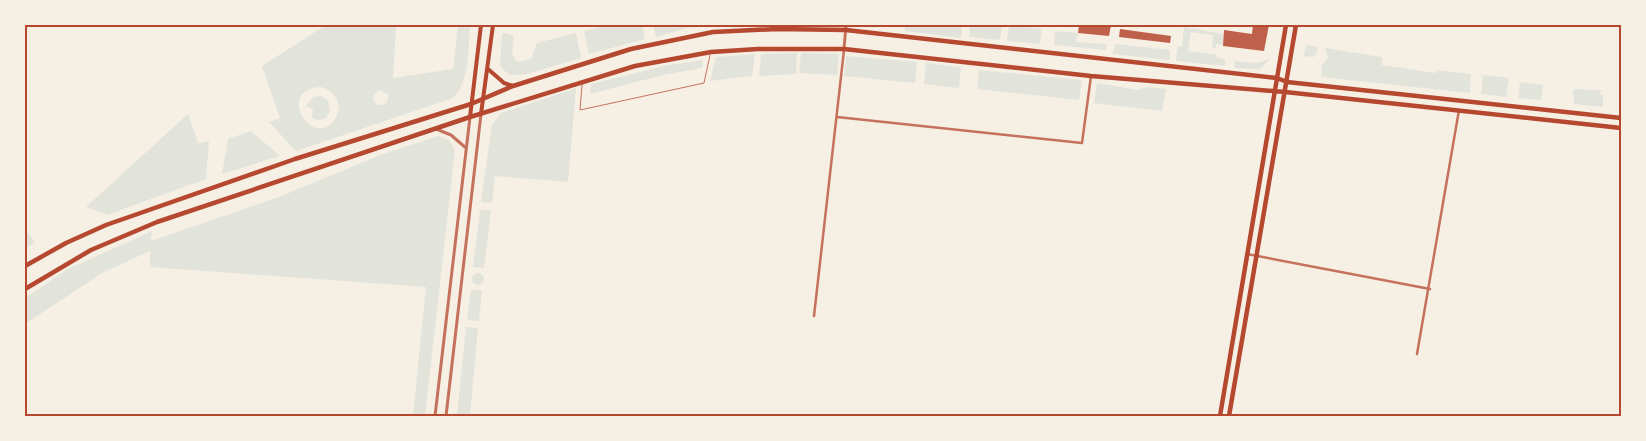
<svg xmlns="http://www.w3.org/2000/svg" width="1646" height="441" font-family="'Roboto Serif',serif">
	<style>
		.green { fill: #e2e4dc; fill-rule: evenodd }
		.building { fill: #bf614a }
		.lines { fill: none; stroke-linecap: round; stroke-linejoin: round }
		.service { stroke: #c5725c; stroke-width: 1 }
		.minor { stroke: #c5725c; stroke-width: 2.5 }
		.tertiary { stroke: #c5725c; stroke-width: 3 }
		.secondary { stroke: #b5482f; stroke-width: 4 }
		.primary { stroke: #b5482f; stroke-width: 4.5 }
		.neatline { fill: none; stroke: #b5482f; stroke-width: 2 }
	</style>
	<rect width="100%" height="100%" fill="#f6efe4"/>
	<path class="green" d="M326,25H396L393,78L453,69L458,25H470C468,48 470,81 453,98L296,151L269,122L280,118L262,66ZM321,87C334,91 344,104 336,117C316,154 272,89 321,87ZM380,90L389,95L387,102L383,105H378L373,99L374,94Z
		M610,25H642L645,39L589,54L584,31Z
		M653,25H726L687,28L656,37Z
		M905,25H962L961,38L905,31Z
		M970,25H1002L1000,40L969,37Z
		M1009,25L1042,29L1040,44L1007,41Z
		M1184,27L1223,34L1224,45L1216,44V48L1212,47L1213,35L1191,32L1188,51L1217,55V58L1225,59V66L1176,61L1178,47L1182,46Z
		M1055,31L1078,33L1076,42L1107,44L1106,50L1054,45Z
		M505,33L514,36L512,53L517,62L531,59L537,43L576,33L581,58L527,74L509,75L500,66L502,34Z
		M1116,44L1170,50V60L1112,54Z
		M1306,45L1319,47L1314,57L1304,56Z
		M1325,48L1382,57V65L1436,73L1437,70L1471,74L1470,93L1321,77L1322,64L1328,58Z
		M797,53L796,74L759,76L761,54Z
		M801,53L839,54L837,75L799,73Z
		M755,54L752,76L710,81L716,57Z
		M846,56L917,62L915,83L844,76Z
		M1270,59L1260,69L1234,68L1235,61L1257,63Z
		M703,60L702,68L663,75L590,94L591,84L664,66Z
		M926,63L961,67L959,88L924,84Z
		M979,70L1082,80L1079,100L977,89Z
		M1483,75L1509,78L1506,97L1481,94Z
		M1520,82L1543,85L1541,100L1518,98Z
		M1097,83L1138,90L1147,87L1166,89L1162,111L1094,103Z
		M576,88L568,182L495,176L492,203L481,202L492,125L501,113Z
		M1573,89L1601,90L1600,95H1603V107L1574,104Z
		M321,96L328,100L330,111L326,118L319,120L312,118L313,109L306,106L313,97Z
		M188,114L198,143L209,141L206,179L107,215L86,207Z
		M251,131L280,156L222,174L228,139Z
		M438,136L449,140L455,150L425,416H413L426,287L150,267V251L102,273L25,324V298L68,269L152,231L151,241L279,197L380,155Z
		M480,210H491L484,268L473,267Z
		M25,229L35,242L25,249Z
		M472 279a6 6 0 1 1 12 0a6 6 0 1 1-12 0Z
		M471,290H482L479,321L467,320Z
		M466,327L478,328L470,416H457Z"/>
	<path class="building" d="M1079,25H1111L1109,36L1078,33Z
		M1253,25H1269L1264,51L1223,46L1224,30L1252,34Z
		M1120,29L1171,36L1170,43L1119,37Z"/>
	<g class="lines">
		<path class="service" d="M582,85L580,110L704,83L710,55"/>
		<path class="minor" d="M837,117L1082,143L1091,76
			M1247,254L1430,289
			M814,316L844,50
			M1417,354L1459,110"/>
		<path class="tertiary" d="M844,49L846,25
			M436,129L451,135L466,148
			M435,416L470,117
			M446,416L481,114"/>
		<path class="secondary" d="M488,69L504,83L513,86
			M481,114L493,25
			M470,117L481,25"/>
		<path class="primary" d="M25,266L66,243L106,225L295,159L471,104L513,86L631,49L713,32L777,29L846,30L1277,78L1287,82L1621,118
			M25,289L91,250L157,222L470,117L635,66L711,52L758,49H844L1091,76L1285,92L1621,128
			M1220,416L1286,25
			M1229,416L1296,25"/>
	</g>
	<rect width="1646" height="441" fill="none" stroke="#f6efe4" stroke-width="52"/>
	<rect x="26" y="26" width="1594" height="389" class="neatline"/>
</svg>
